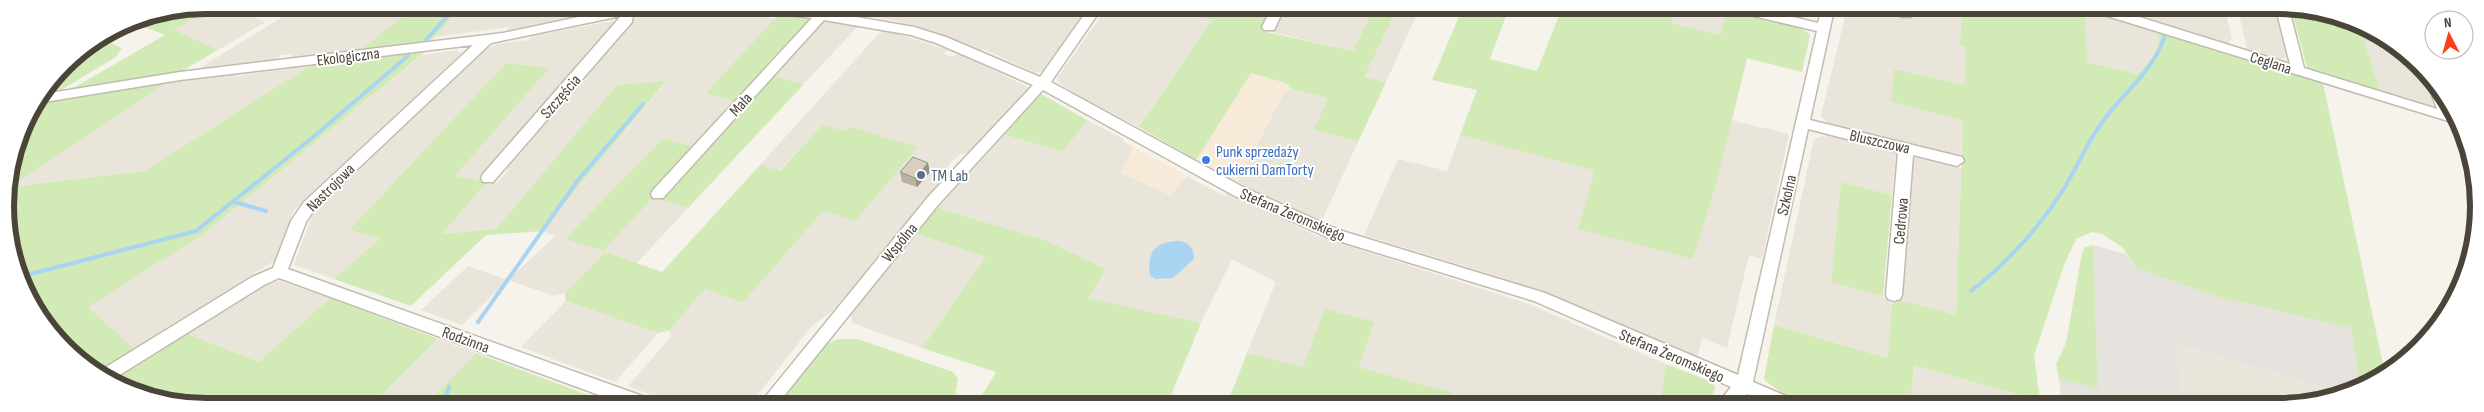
<svg xmlns="http://www.w3.org/2000/svg" width="2484" height="412" font-family="'Sofia Sans Condensed',sans-serif">
	<style>
		.residential { fill: #eae5da }
		.commercial { fill: #f7ead8 }
		.industrial { fill: #e6e2dd }
		.green { fill: #d2eab5 }
		.water { fill: #a9d4f2 }
		.lines { fill: none; stroke-linecap: round; stroke-linejoin: round }
		.stream { stroke: #a9d4f2; stroke-width: 4 }
		.minor-casing { stroke: #c2bbae; stroke-width: 3 }
		.minor { fill: #fff; fill-rule: evenodd }
		.wall { fill: #bab2a6 }
		.shaded-wall { fill: #979187 }
		.building { fill: #d8cfc1; stroke: #979187 }
		.shop-dot { fill: #3f7fe0; stroke: #fff; stroke-width: 2 }
		.service-dot { fill: #5c6f8a; stroke: #fff; stroke-width: 2 }
		.labels { text-anchor: middle; stroke-width: 4; stroke-linejoin: round; paint-order: stroke }
		.street-label { font-size: 16px; fill: #4b4439; stroke: #fff }
		.shop-label { font-size: 16px; fill: #366cbe; stroke: #fff; text-anchor: start }
		.service-label { font-size: 16px; fill: #4e5e75; stroke: #fff; text-anchor: start }
		.rim { fill: none; stroke: #4b4439; stroke-width: 6 }
	</style>
	<rect width="100%" height="100%" fill="#f6f3ec"/>
	<path class="residential" d="M216,5H226L265,22L218,50L173,30Z
		M302,5H403L398,9L408,13L361,50L295,57H291L294,54L281,55L276,59L198,69Z
		M448,5H633L506,32L510,27L435,37L460,10Z
		M688,5H707L775,19L706,93L736,102L694,147L663,138L565,239L603,251L653,198L688,208L637,263L605,252L565,293L554,296L508,280L462,325L421,310L468,266L508,280L555,236L542,231L666,82L617,86L496,229L442,234L488,181L497,183L507,172L509,162L635,16Z
		M786,5H881L869,16Z
		M888,5H1092L1046,70L1036,73L983,49L981,50L916,26L877,17Z
		M1109,5H1163L1161,8L1212,20L1139,127L1085,100L1059,83L1057,78Z
		M1286,5H1375L1353,51L1272,32Z
		M1399,5H1421L1386,82L1364,77Z
		M1676,5H1717L1727,8L1720,35L1671,23Z
		M1737,5H1808L1804,18L1797,19Z
		M1848,5H1900L1899,10L1906,17L1914,15L1915,5H1962L1960,45L1966,46L1964,85L1895,69L1891,102L1963,119L1961,156L1829,124L1821,116Z
		M2108,5H2224L2232,39L2228,43Z
		M2237,5H2276L2289,57L2280,59L2247,49Z
		M2085,8L2157,31L2159,50L2139,74L2087,62Z
		M619,20L621,21L481,180L454,176L548,68L506,63L349,230L381,239L334,279L294,265L313,213L483,51L497,44L528,40L531,36Z
		M824,20L859,25L804,84L773,76Z
		M2359,24L2367,26L2424,69L2437,109L2380,91Z
		M883,29L947,50L944,54L952,57L958,54L1029,87L968,154H961L952,161L945,170L951,172L834,310L812,326L748,407H684L628,386L671,337L670,330L705,289L743,303L823,211L846,131L822,125L779,171L760,165Z
		M457,50L461,54L293,212L274,261L134,349L87,307L205,233L422,55Z
		M311,65L145,171L7,187L168,82L235,73L237,76Z
		M1291,89L1329,98L1314,129L1358,142L1322,220L1276,202L1237,182L1284,93Z
		M1087,120L1124,139L1123,141L1133,147L1121,173L1170,195L1187,176L1224,196L1227,193L1317,236L1529,304L1666,364L1660,407H1516L1503,403L1501,407H1449L1453,393L1359,367L1325,310L1303,368L1247,353L1276,282L1232,259L1201,323L1087,298L1106,269L1045,240L938,208L1002,134L1063,152Z
		M1731,120L1789,134L1762,259L1749,255L1727,348L1702,338L1697,359L1560,298L1500,277L1364,235L1398,159L1447,171L1460,135L1595,171L1693,259L1717,182Z
		M1826,135L1896,153L1892,195L1841,182L1831,281L1883,296L1892,304L1889,358L1774,325L1814,139Z
		M1912,157L1961,168L1956,315L1901,300Z
		M914,233L987,257L922,348L852,323L851,311Z
		M280,281L330,298L259,362L185,333L261,285Z
		M566,301L658,333L615,382L521,347Z
		M438,339L476,353L423,407L371,406Z
		M2176,345L2342,393L2291,407H2181Z
		M1914,365L2025,397L2026,407H1910Z"/>
	<path class="commercial" d="M1250,73L1286,83L1291,89L1284,93L1237,182L1196,160Z
		M1133,147L1187,176L1170,195L1121,173Z"/>
	<path class="industrial" d="M2093,245L2126,254L2136,268L2218,297L2351,328L2360,388L2342,393L2177,345L2181,407H2062L2059,379L2098,389Z"/>
	<path class="green" d="M206,5H216L174,30L218,50L180,72L70,90L165,35L142,26L111,43L122,48L116,57L56,93L43,95L64,64L129,20Z
		M403,5H448L460,9L432,40L361,50L407,13L397,9Z
		M1163,5H1275L1262,31L1353,51L1375,5H1399L1364,77L1386,82L1358,142L1314,129L1328,98L1291,89L1286,83L1251,73L1196,160L1139,127L1212,20L1161,9Z
		M1464,5H1510L1490,59L1537,71L1560,13L1534,5H1676L1671,23L1720,35L1727,8L1796,24L1810,35L1802,72L1747,58L1717,182L1693,259L1578,229L1595,171L1460,135L1477,90L1432,80Z
		M1962,5H2078L2085,8L2087,62L2138,74L2159,50L2157,31L2323,83L2385,374L2367,386L2360,388L2351,328L2218,297L2136,268L2122,247L2102,234L2092,232L2076,239L2064,265L2034,356L2041,407H2026L2025,397L1914,365L1910,407H1811L1781,394C1778,387 1768,386 1764,378L1774,325L1888,358L1892,304L1901,300L1956,315L1963,120L1891,102L1894,69L1964,85L1966,47L1960,45Z
		M2290,5L2359,24L2380,91L2307,68Z
		M778,15L813,19L736,102L706,93Z
		M426,51L205,233L88,307L134,349L98,372L55,339L16,271L5,193L20,129L37,104L168,82L9,187L145,171L311,65Z
		M506,63L549,68L455,176L488,181L442,234L496,229L617,85L666,81L542,231L486,235L411,306L334,279L380,239L349,230Z
		M773,76L804,84L688,208L660,200L662,195Z
		M1039,93L1087,120L1063,152L1002,134Z
		M822,125L846,131L850,127L918,147L855,221L823,211L743,303L705,289L670,330L658,333L566,301L565,293L605,252L662,272L760,165L780,171Z
		M663,138L694,147L652,192L653,198L603,251L565,239Z
		M1841,182L1892,195L1883,296L1831,282Z
		M938,208L1045,240L1106,269L1088,298L1201,323L1166,407H1074L1067,404L1065,407H975L996,372L922,348L986,257L914,233Z
		M2093,245L2098,389L2059,379L2056,364L2066,343L2082,253L2085,247Z
		M330,298L438,339L371,406L372,407H193L117,386L110,381L185,333L259,362Z
		M1325,309L1374,322L1359,367L1453,393L1449,407H1226L1247,353L1303,367Z
		M839,339H858L953,372L958,379L955,397L950,407H777L818,351L826,344Z
		M476,353L620,407H423Z
		M1666,364L1707,380L1715,386L1711,407H1660Z"/>
	<path class="water" d="M1178,241C1189,242 1194,248 1194,259L1173,278L1156,279L1150,276C1147,252 1154,242 1178,241Z"/>
	<g class="lines">
		<path class="stream" d="M426,40L451,12L432,5
			M234,202L266,211
			M19,277L196,231L312,138L408,56
			M1971,291C2008,262 2040,227 2065,187C2078,165 2088,141 2103,121C2124,92 2154,71 2165,35
			M478,322L578,180L643,104
			M442,407L449,387"/>
		<g class="minor-casing">
			<path id="minor" d="M635,5H660L659,8L633,13L632,22L493,182H483L481,178L483,174L621,16L491,43L314,210L306,222L288,269L659,402L661,407H632L279,278L264,285L110,381L98,372L252,277L273,268L291,221L304,202L473,45L180,80L38,103L44,94L180,72L503,33Z
				M734,5H771L822,11L914,27L946,37L1040,77L1091,5H1104L1051,82L1243,187L1339,230L1545,293L1738,375L1817,31L1719,8L1718,5H1742L1818,23L1823,5H1835L1810,120L1962,157L1964,161L1957,166L1913,155L1902,295L1900,299L1894,301L1888,299L1886,295L1898,152L1808,129L1753,382L1800,402L1802,407H1775L1747,394L1740,400L1739,407H1722L1723,397L1731,387L1534,301L1329,238L1233,195L1043,90L938,205L775,407H757L928,197L1033,85L936,43L911,35L824,20L663,198H653L651,194L653,190L812,18L740,9Z
				M1273,5H1286L1274,30H1264L1262,27Z
				M1901,5H1913L1911,17H1901Z
				M2080,5H2101L2290,64L2275,5H2288L2304,68L2437,109L2429,86L2434,82L2458,124L2081,8Z"/>
		</g>
		<use href="#minor" class="minor"/>
	</g>
	<path class="wall" d="M900,172H930L917,187L902,182Z"/>
	<path class="shaded-wall" d="M928,163L930,172L917,187L915,178Z"/>
	<path class="building" d="M913,157L928,163L915,178L900,172Z"/>
	<circle class="shop-dot" cx="1206" cy="160" r="5"/>
	<circle class="service-dot" cx="921" cy="175" r="5"/>
	<g class="labels">
		<g class="street-label">
			<text transform="translate(348 56) rotate(-7)" y="6">Ekologiczna</text>
			<text transform="translate(2271 62) rotate(18)" y="6">Ceglana</text>
			<text transform="translate(560 96) rotate(-49)" y="6">Szczęścia</text>
			<text transform="translate(740 104) rotate(-48)" y="6">Mała</text>
			<text transform="translate(1880 141) rotate(13)" y="6">Bluszczowa</text>
			<text transform="translate(330 187) rotate(-45)" y="6">Nastrojowa</text>
			<text transform="translate(1786 195) rotate(-77)" y="6">Szkolna</text>
			<text transform="translate(1293 214) rotate(23)" y="6">Stefana Żeromskiego</text>
			<text transform="translate(1900 221) rotate(-85)" y="6">Cedrowa</text>
			<text transform="translate(899 242) rotate(-50)" y="6">Wspólna</text>
			<text transform="translate(466 339) rotate(20)" y="6">Rodzinna</text>
			<text transform="translate(1672 355) rotate(23)" y="6">Stefana Żeromskiego</text>
		</g>
		<g class="shop-label">
			<text x="1216" y="157">Punk sprzedaży<tspan x="1216" dy="18">cukierni DamTorty</tspan></text>
		</g>
		<g class="service-label">
			<text x="931" y="181">TM Lab</text>
		</g>
	</g>
	<path d="M0 0H2484V412H0ZM206 14H2278A192 192 0 0 1 2470 206V206A192 192 0 0 1 2278 398H206A192 192 0 0 1 14 206V206A192 192 0 0 1 206 14Z" fill="#fff" fill-rule="evenodd"/>
	<path class="rim" d="M206 14H2278A192 192 0 0 1 2470 206V206A192 192 0 0 1 2278 398H206A192 192 0 0 1 14 206V206A192 192 0 0 1 206 14Z"/>
	<g transform="translate(2449 35) rotate(354)"><circle r="24" fill="#ffffff" stroke="#b7b4b0"/>
	<path d="M0-4L9 19L0 12L-9 19Z" fill="#fc3f1d"/>
	<text y="-8" font-size="14" font-weight="bold" text-anchor="middle" fill="#4b4439">N</text>
	</g>
</svg>
